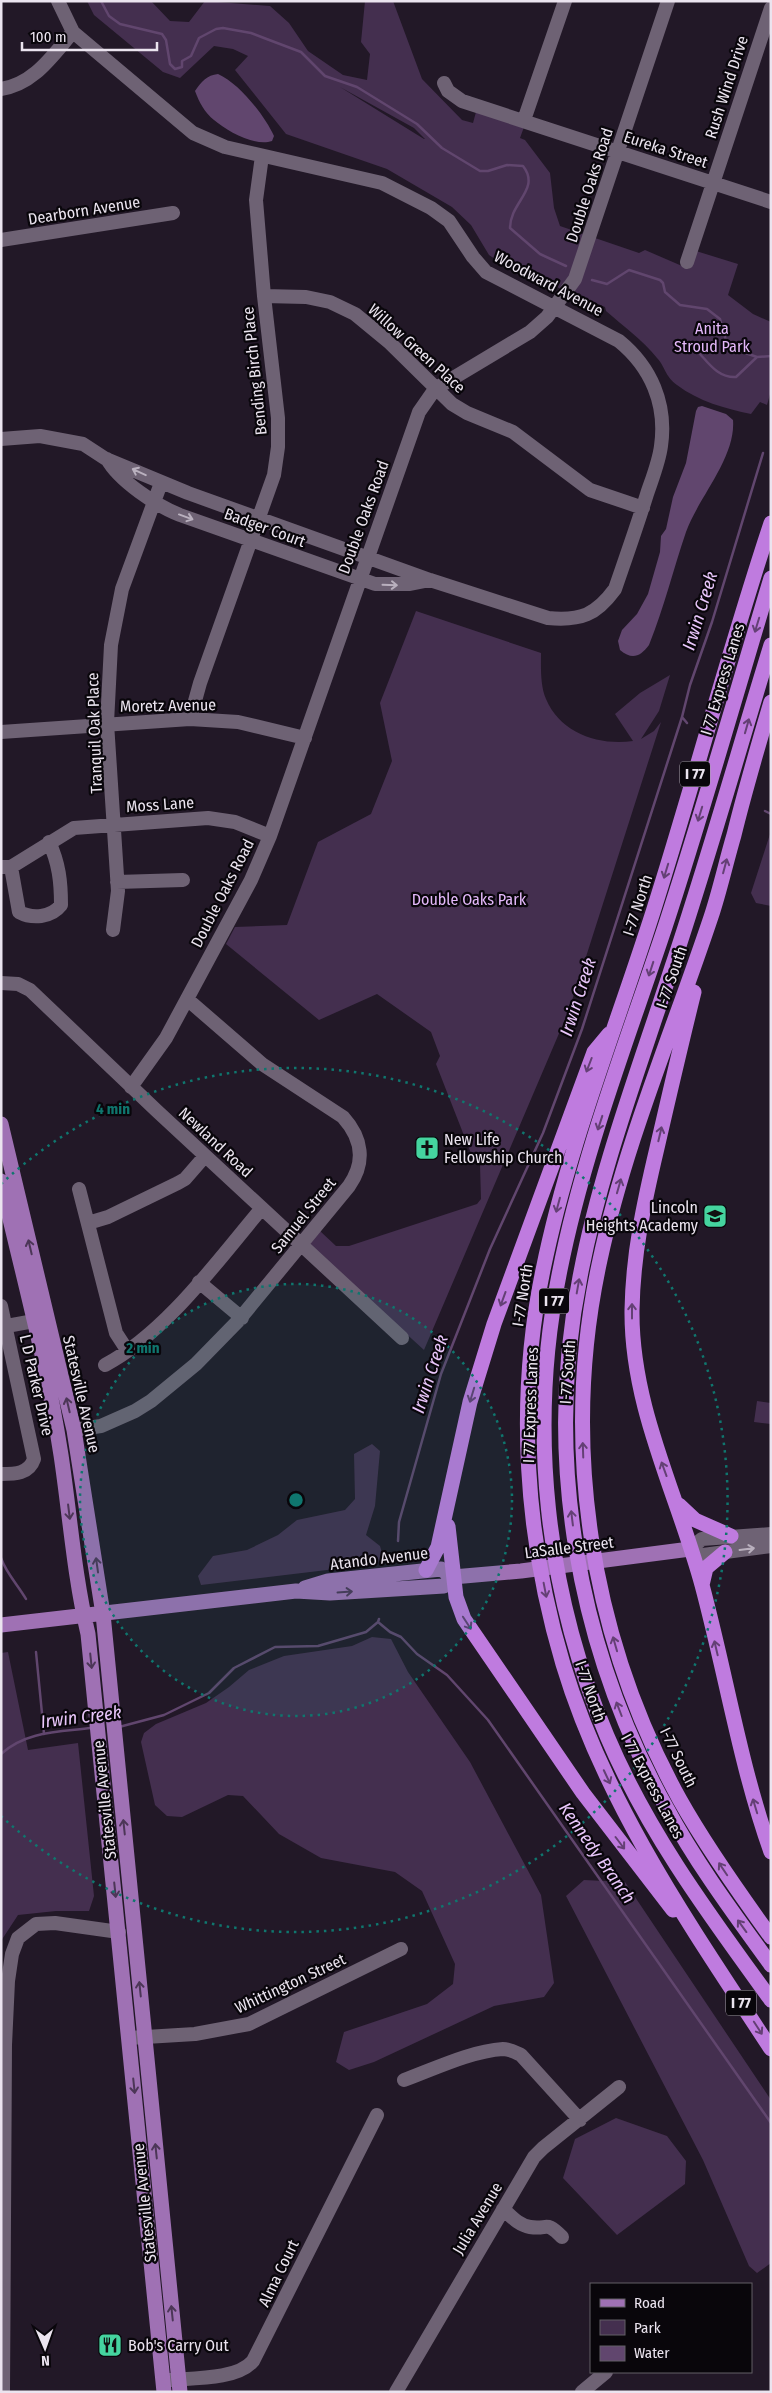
<svg xmlns="http://www.w3.org/2000/svg" width="772" height="2393" font-family="'Fira Sans Condensed',sans-serif">
	<style>
		.green { fill: #442f4f; fill-rule: evenodd }
		.water { fill: #61466e }
		.lines { fill: none; stroke-linecap: round; stroke-linejoin: round }
		.stream { stroke: #61466e; stroke-width: 2.5 }
		.minor { stroke: #6e6274; stroke-width: 14 }
		.major { stroke: #9f71b4; stroke-width: 15 }
		.highway { stroke: #bf7bdf; stroke-width: 15 }
		.oneway { stroke: #b9b0be }
		.oneway2 { stroke: #644075 }
		.oneway3 { stroke: #4c3657 }
		.ring { fill: none; stroke: #0f766e; stroke-width: 2.5; stroke-dasharray: 2.5 5 }
		.labels { text-anchor: middle; stroke-width: 4.5; stroke-linejoin: round; paint-order: stroke }
		.shield { fill: #09060b; stroke: #a7a1ab; stroke-width: 1 }
		.shield-label { font-size: 15px; font-weight: bold; fill: #ebe4ef }
		.street-label { font-size: 16px; fill: #ebe4ef; stroke: #09060b }
		.park-label { font-size: 16px; fill: #e4b8fa; stroke: #09060b }
		.poi-label { font-size: 16px; fill: #ebe4ef; stroke: #09060b; text-anchor: start }
		.water-label { font-size: 18px; font-style: italic; fill: #eac7fc; stroke: #09060b }
		.centre { fill: #0f766e; stroke: #09060b; stroke-width: 2.5 }
		.ring-label { font-size: 15px; text-anchor: middle; font-weight: bold; fill: #0f766e; stroke: #09060b; stroke-width: 4.5; stroke-linejoin: round; paint-order: stroke }
	</style>
	<rect width="100%" height="100%" fill="#221827"/>
	<path class="green" d="M87,1H151L170,21L189,22L205,1L270,6L289,23L308,51L343,75L367,80L370,54L361,42L365,1H393L422,79L462,120L473,123L476,112L524,127L520,138L525,140L550,173L554,208L560,226L639,253L645,250L689,269L696,251L738,264L728,295L753,314L771,322V391L767,405L760,402L751,414C726,409 698,401 677,385C664,375 666,368 657,358C643,340 623,326 606,311L605,307L504,265L489,255L471,225L452,207L387,169L286,134L235,70L248,56L233,49L214,46L180,78L163,72L94,15ZM340,87L414,128L425,139H424Z
		M416,611L541,653C541,667 540,685 546,699C560,733 599,746 633,741L615,714L640,693L670,675L659,711L641,739L654,731L661,722L569,1010L424,1350L308,1244L320,1231L336,1246H349L477,1204L481,1199L480,1165L472,1156L436,1064L440,1056L431,1032L377,994L319,1020L226,944L235,927L287,925L318,842L371,814L392,761L380,703Z
		M771,831V906L756,903L751,893Z
		M757,1401L771,1403V1424L754,1422Z
		M372,1444L380,1451L375,1506L366,1535L380,1546L383,1556L377,1564L201,1585L198,1576L213,1556L247,1550L278,1535L297,1520L345,1510L355,1499L354,1454Z
		M372,1637L391,1639L408,1672L470,1762L541,1895L554,1983L544,1997L494,2006L374,2062L349,2070L336,2062L344,2032L427,2004L453,1984L455,1964L422,1891L395,1872L321,1858L279,1834L243,1796L228,1795L182,1817L167,1816L155,1805L141,1742L144,1733L156,1724L206,1703L229,1687L249,1670L284,1656L352,1646Z
		M8,1652L28,1750L78,1743L94,1896L89,1911H56L18,1915L1,1941V1653Z
		M584,1880L625,1882L771,2100V2263L757,2273L749,2266L703,2160L566,1896Z
		M616,2118L667,2136L686,2161L685,2184L617,2235L563,2178L575,2139Z"/>
	<path class="water" d="M218,74C239,83 265,116 274,136L272,141C255,147 227,131 214,120C205,113 199,102 195,91C201,82 207,75 218,74Z
		M702,406L726,414L733,420C736,458 698,498 686,532C673,570 664,608 649,645C640,657 632,660 620,650L618,641L622,630L637,614L648,594L660,552L661,536L666,529L673,497L686,463L696,411L698,407Z"/>
	<g class="lines">
		<path class="stream" d="M101,1L109,16L120,24L162,34L166,40L170,64L175,69L182,67V61L191,56L199,38L216,29L223,28L251,33L264,38L301,52L325,76L357,87L417,124L442,148L480,171H488L507,165L523,166C541,189 510,202 510,228L540,254L566,266
			M592,280L607,284L629,270L660,280L663,283L665,292L680,305L707,309L720,319L726,341L734,349L757,357L771,356
			M700,354C710,365 719,378 736,377L757,357
			M682,717L687,723
			M765,811L771,814
			M398,1541L399,1522L441,1374L490,1249L543,1133L582,1029L682,717L690,685L712,622L763,453
			M1,1558C6,1573 18,1585 26,1599
			M378,1622L390,1632L401,1637L417,1654L447,1675L488,1720L771,2123
			M36,1652L44,1734
			M119,1727L164,1715L209,1693L234,1668L275,1647L318,1646L366,1632L378,1622L379,1619
			M1,1754C26,1731 59,1732 91,1728"/>
		<path class="minor" d="M444,83L448,91L462,101L771,202
			M1,89C34,84 52,56 73,32
			M524,120L565,1
			M1,240L173,213
			M687,262L771,8
			M264,296L306,297L330,302L355,314L389,342L452,404L467,413L513,432L590,490L643,508
			M1,439L40,436L83,444L106,459L188,493L430,580L548,618C581,621 596,615 615,589C626,557 637,526 647,494C652,479 659,462 661,446C667,404 651,367 619,341L486,272L473,257L449,221L431,208L382,183L225,147L193,133L73,32L58,1
			M107,459C119,481 157,506 180,515L375,584H410L430,580
			M190,719L200,683L274,475L278,447V418L264,296L256,200L262,156
			M1,732L190,719L238,722L305,738
			M1,867H11L74,828L208,818L235,822L270,836
			M11,867L19,912C32,919 51,918 61,905C61,882 59,863 49,842
			M117,882L183,880
			M113,930L118,891L107,723L111,645L122,589L161,483
			M1,983L18,984L30,990L157,1111L402,1338
			M131,1087L166,1038L251,880L270,836L419,412L435,389L530,332L547,317L575,279L668,1
			M79,1189L116,1333L127,1350
			M88,1223L108,1217L178,1183L185,1179L205,1156
			M199,1282L242,1318
			M1,1306L34,1459C29,1474 15,1474 1,1474
			M1,1327L34,1321
			M105,1365C166,1333 218,1260 262,1208
			M74,1430L101,1426L135,1411L151,1401L196,1364L238,1321L349,1186C366,1162 362,1138 343,1117L262,1064L187,999
			M771,1534L702,1539L690,1549L703,1555L771,1546
			M129,2038L195,2034L249,2024L401,1949
			M404,2080C434,2069 471,2051 503,2049C510,2049 515,2052 521,2055L580,2120
			M503,2209C511,2216 518,2225 530,2227C549,2230 545,2220 562,2237
			M168,2380C192,2378 237,2380 253,2361L377,2115
			M3,2392L5,2045L8,1981L12,1954L18,1938L36,1924L55,1923L119,1932
			M396,2392L534,2157L543,2148L619,2087
			M582,2392L606,2372"/>
		<path class="major" d="M1,1124L74,1430L103,1614L180,2392
			M1,1181C22,1272 47,1363 61,1455C70,1515 74,1575 88,1634L164,2392
			M453,1577L521,1571L690,1549
			M305,1588L328,1581L441,1569L453,1577
			M1,1625L296,1591L330,1593L444,1586L453,1577"/>
		<path class="highway" d="M771,523C728,652 694,783 653,912C615,1031 568,1147 543,1270C516,1400 525,1537 563,1664C605,1804 691,1927 771,2049
			M771,578C736,694 703,811 665,927C627,1041 582,1156 559,1275C528,1429 546,1592 607,1736C648,1833 710,1916 771,2000
			M771,645C738,752 708,860 672,967C639,1069 600,1171 580,1277C544,1457 577,1647 666,1807C696,1863 734,1914 771,1965
			M771,702C758,746 745,790 734,835C726,862 720,890 711,917C673,1031 625,1143 600,1260C560,1443 590,1637 680,1800C707,1848 739,1893 771,1937
			M694,992C681,1044 669,1096 657,1148C644,1203 633,1253 632,1310C631,1407 677,1493 702,1585C726,1674 740,1765 771,1852
			M679,1505L695,1520L731,1536
			M448,1526L456,1597L464,1619L583,1793L673,1910
			M426,1570L438,1547L470,1402L494,1324L594,1052L609,1034
			M702,1585L706,1568L725,1552"/>
	</g>
	<defs><path id="oneway-shaft" d="M-6 0H5M1.5-3L5.5 0L1.5 3" fill="none" stroke-width="1.6" stroke-linecap="round" stroke-linejoin="round" transform="scale(1.25)"/></defs>
	<g class="oneway">
		<use href="#oneway-shaft" transform="translate(139 472) rotate(-155)"/>
		<use href="#oneway-shaft" transform="translate(186 517) rotate(20)"/>
		<use href="#oneway-shaft" transform="translate(390 585) rotate(2)"/>
		<use href="#oneway-shaft" transform="translate(747 1549) rotate(-7)"/>
	</g>
	<g class="oneway2">
		<use href="#oneway-shaft" transform="translate(757 625) rotate(107)"/>
		<use href="#oneway-shaft" transform="translate(747 726) rotate(-74)"/>
		<use href="#oneway-shaft" transform="translate(700 814) rotate(107)"/>
		<use href="#oneway-shaft" transform="translate(725 866) rotate(-75)"/>
		<use href="#oneway-shaft" transform="translate(666 871) rotate(107)"/>
		<use href="#oneway-shaft" transform="translate(651 969) rotate(108)"/>
		<use href="#oneway-shaft" transform="translate(589 1065) rotate(111)"/>
		<use href="#oneway-shaft" transform="translate(600 1123) rotate(108)"/>
		<use href="#oneway-shaft" transform="translate(660 1134) rotate(-77)"/>
		<use href="#oneway-shaft" transform="translate(619 1186) rotate(-74)"/>
		<use href="#oneway-shaft" transform="translate(558 1205) rotate(105)"/>
		<use href="#oneway-shaft" transform="translate(578 1286) rotate(-80)"/>
		<use href="#oneway-shaft" transform="translate(503 1299) rotate(110)"/>
		<use href="#oneway-shaft" transform="translate(632 1311) rotate(-90)"/>
		<use href="#oneway-shaft" transform="translate(472 1395) rotate(107)"/>
		<use href="#oneway-shaft" transform="translate(583 1450) rotate(-92)"/>
		<use href="#oneway-shaft" transform="translate(664 1469) rotate(-110)"/>
		<use href="#oneway-shaft" transform="translate(572 1518) rotate(-97)"/>
		<use href="#oneway-shaft" transform="translate(545 1590) rotate(79)"/>
		<use href="#oneway-shaft" transform="translate(467 1623) rotate(57)"/>
		<use href="#oneway-shaft" transform="translate(615 1644) rotate(-106)"/>
		<use href="#oneway-shaft" transform="translate(716 1648) rotate(-103)"/>
		<use href="#oneway-shaft" transform="translate(619 1709) rotate(-111)"/>
		<use href="#oneway-shaft" transform="translate(607 1777) rotate(65)"/>
		<use href="#oneway-shaft" transform="translate(755 1806) rotate(-107)"/>
		<use href="#oneway-shaft" transform="translate(620 1843) rotate(53)"/>
		<use href="#oneway-shaft" transform="translate(723 1869) rotate(-124)"/>
		<use href="#oneway-shaft" transform="translate(742 1926) rotate(-126)"/>
		<use href="#oneway-shaft" transform="translate(758 2028) rotate(57)"/>
	</g>
	<g class="oneway3">
		<use href="#oneway-shaft" transform="translate(30 1247) rotate(-103)"/>
		<use href="#oneway-shaft" transform="translate(68 1405) rotate(-103)"/>
		<use href="#oneway-shaft" transform="translate(69 1512) rotate(83)"/>
		<use href="#oneway-shaft" transform="translate(97 1565) rotate(-98)"/>
		<use href="#oneway-shaft" transform="translate(345 1592) rotate(-4)"/>
		<use href="#oneway-shaft" transform="translate(91 1661) rotate(84)"/>
		<use href="#oneway-shaft" transform="translate(124 1827) rotate(-96)"/>
		<use href="#oneway-shaft" transform="translate(115 1890) rotate(84)"/>
		<use href="#oneway-shaft" transform="translate(140 1989) rotate(-96)"/>
		<use href="#oneway-shaft" transform="translate(134 2086) rotate(84)"/>
		<use href="#oneway-shaft" transform="translate(156 2151) rotate(-96)"/>
		<use href="#oneway-shaft" transform="translate(172 2313) rotate(-96)"/>
	</g>
	<circle cx="296" cy="1500" r="216" fill="#0f766e" fill-opacity=".12"/>
	<g class="ring">
		<circle cx="296" cy="1500" r="216"/>
		<path d="M1 1184A432 432 0 1 1 1 1816"/>
	</g>
	<defs>
		<g id="church-square" transform="scale(1.25)"><rect x="-9" y="-9" width="18" height="18" rx="4" fill="#45d49f" stroke="#09060b"/><path d="M-1.2-6h2.4v3.5h3.3v2.4h-3.3V6h-2.4V-.1h-3.3v-2.4h3.3Z" fill="#111"/></g>
		<g id="school-square" transform="scale(1.25)"><rect x="-9" y="-9" width="18" height="18" rx="4" fill="#45d49f" stroke="#09060b"/><path d="M0-5L7-2L0 1L-7-2ZM-4 1L0 2.5L4 1V4Q0 6-4 4Z" fill="#111"/></g>
		<g id="restaurant-square" transform="scale(1.25)"><rect x="-9" y="-9" width="18" height="18" rx="4" fill="#45d49f" stroke="#09060b"/><path d="M-5-6h1v4h1v-4h1v4h1v-4h1v5L-1.5 .5V6h-2V.5L-5-1ZM5-6V6H3V1.5H1.5Q1.5-4 5-6Z" fill="#111"/></g>
	</defs>
	<g fill-rule="evenodd">
		<use href="#church-square" x="427" y="1148"/>
		<use href="#school-square" x="715" y="1216"/>
		<use href="#restaurant-square" x="110" y="2345"/>
	</g>
	<g class="labels">
		<g class="shield">
			<rect x="680" y="761.5" width="30" height="25" rx="4"/>
			<rect x="539" y="1288.5" width="30" height="25" rx="4"/>
			<rect x="726" y="1990.5" width="30" height="25" rx="4"/>
		</g>
		<g class="shield-label">
			<text x="695" y="779">I 77</text>
			<text x="554" y="1306">I 77</text>
			<text x="741" y="2008">I 77</text>
		</g>
		<g class="street-label">
			<text transform="translate(726 87) rotate(-72)" y="6">Rush Wind Drive</text>
			<text transform="translate(666 149) rotate(18)" y="6">Eureka Street</text>
			<text transform="translate(589 185) rotate(-72)" y="6">Double Oaks Road</text>
			<text transform="translate(84 210) rotate(-9)" y="6">Dearborn Avenue</text>
			<text transform="translate(549 283) rotate(28)" y="6">Woodward Avenue</text>
			<text transform="translate(417 348) rotate(42)" y="6">Willow Green Place</text>
			<text transform="translate(254 371) rotate(-96)" y="6">Bending Birch Place</text>
			<text transform="translate(363 517) rotate(-70)" y="6">Double Oaks Road</text>
			<text transform="translate(265 527) rotate(20)" y="6">Badger Court</text>
			<text transform="translate(722 679) rotate(-73)" y="6">I 77 Express Lanes</text>
			<text transform="translate(168 705) rotate(-1)" y="6">Moretz Avenue</text>
			<text transform="translate(94 733) rotate(-92)" y="6">Tranquil Oak Place</text>
			<text transform="translate(160 804) rotate(-4)" y="6">Moss Lane</text>
			<text transform="translate(222 893) rotate(-63)" y="6">Double Oaks Road</text>
			<text transform="translate(637 905) rotate(-72)" y="6">I-77 North</text>
			<text transform="translate(671 977) rotate(-71)" y="6">I-77 South</text>
			<text transform="translate(216 1142) rotate(43)" y="6">Newland Road</text>
			<text transform="translate(303 1215) rotate(-51)" y="6">Samuel Street</text>
			<text transform="translate(522 1295) rotate(-81)" y="6">I-77 North</text>
			<text transform="translate(567 1372) rotate(-86)" y="6">I-77 South</text>
			<text transform="translate(37 1385) rotate(77)" y="6">L D Parker Drive</text>
			<text transform="translate(82 1394) rotate(77)" y="6">Statesville Avenue</text>
			<text transform="translate(530 1405) rotate(-88)" y="6">I 77 Express Lanes</text>
			<text transform="translate(569 1547) rotate(-7)" y="6">LaSalle Street</text>
			<text transform="translate(379 1558) rotate(-7)" y="6">Atando Avenue</text>
			<text transform="translate(591 1691) rotate(71)" y="6">I-77 North</text>
			<text transform="translate(679 1757) rotate(64)" y="6">I-77 South</text>
			<text transform="translate(653 1786) rotate(62)" y="6">I 77 Express Lanes</text>
			<text transform="translate(104 1800) rotate(-96)" y="6">Statesville Avenue</text>
			<text transform="translate(290 1983) rotate(-25)" y="6">Whittington Street</text>
			<text transform="translate(144 2203) rotate(-96)" y="6">Statesville Avenue</text>
			<text transform="translate(477 2218) rotate(-59)" y="6">Julia Avenue</text>
			<text transform="translate(278 2273) rotate(-64)" y="6">Alma Court</text>
		</g>
		<g class="park-label">
			<text x="712" y="334">Anita<tspan x="712" dy="18">Stroud Park</tspan></text>
			<text x="469" y="905">Double Oaks Park</text>
		</g>
		<g class="poi-label">
			<text x="444" y="1145">New Life<tspan x="444" dy="18">Fellowship Church</tspan></text>
			<text x="698" y="1213" text-anchor="end">Lincoln<tspan x="698" dy="18">Heights Academy</tspan></text>
			<text x="128" y="2351">Bob's Carry Out</text>
		</g>
		<g class="water-label">
			<text transform="translate(700 611) rotate(-73)" y="6">Irwin Creek</text>
			<text transform="translate(578 997) rotate(-72)" y="6">Irwin Creek</text>
			<text transform="translate(430 1374) rotate(-72)" y="6">Irwin Creek</text>
			<text transform="translate(81 1717) rotate(-7)" y="6">Irwin Creek</text>
			<text transform="translate(597 1853) rotate(55)" y="6">Kennedy Branch</text>
		</g>
	</g>
	<circle cx="296" cy="1500" r="8" class="centre"/>
	<g class="ring-label">
		<text x="113" y="1114">4 min</text>
		<text x="143" y="1353">2 min</text>
	</g>
	<rect width="772" height="2393" fill="none" stroke="#ebe4ef" stroke-width="5"/>
	<rect x="590" y="2283" width="162" height="90" fill="#09060b" stroke="#635f66"/>
	<rect x="600" y="2299" width="25" height="8" fill="#9f71b4" stroke="#635f66"/>
	<text x="634" y="2308" font-size="15" fill="#ebe4ef">Road</text>
	<rect x="600" y="2320" width="25" height="15" fill="#442f4f" stroke="#635f66"/>
	<text x="634" y="2333" font-size="15" fill="#ebe4ef">Park</text>
	<rect x="600" y="2346" width="25" height="15" fill="#61466e" stroke="#635f66"/>
	<text x="634" y="2358" font-size="15" fill="#ebe4ef">Water</text>
	<g transform="translate(45 2348) rotate(178)" stroke="#09060b" stroke-width="4" paint-order="stroke">
	<path d="M0-4L9 19L0 12L-9 19Z" fill="#ebe4ef"/>
	<text y="-8" font-size="14" font-weight="bold" text-anchor="middle" fill="#ebe4ef">N</text>
	</g>
	<path d="M22 42v8h135v-8" fill="none" stroke="#ebe4ef" stroke-width="2.5"/>
	<text x="30" y="42" font-size="15" fill="#ebe4ef" stroke="#09060b" stroke-width="4" paint-order="stroke">100 m</text>
</svg>
